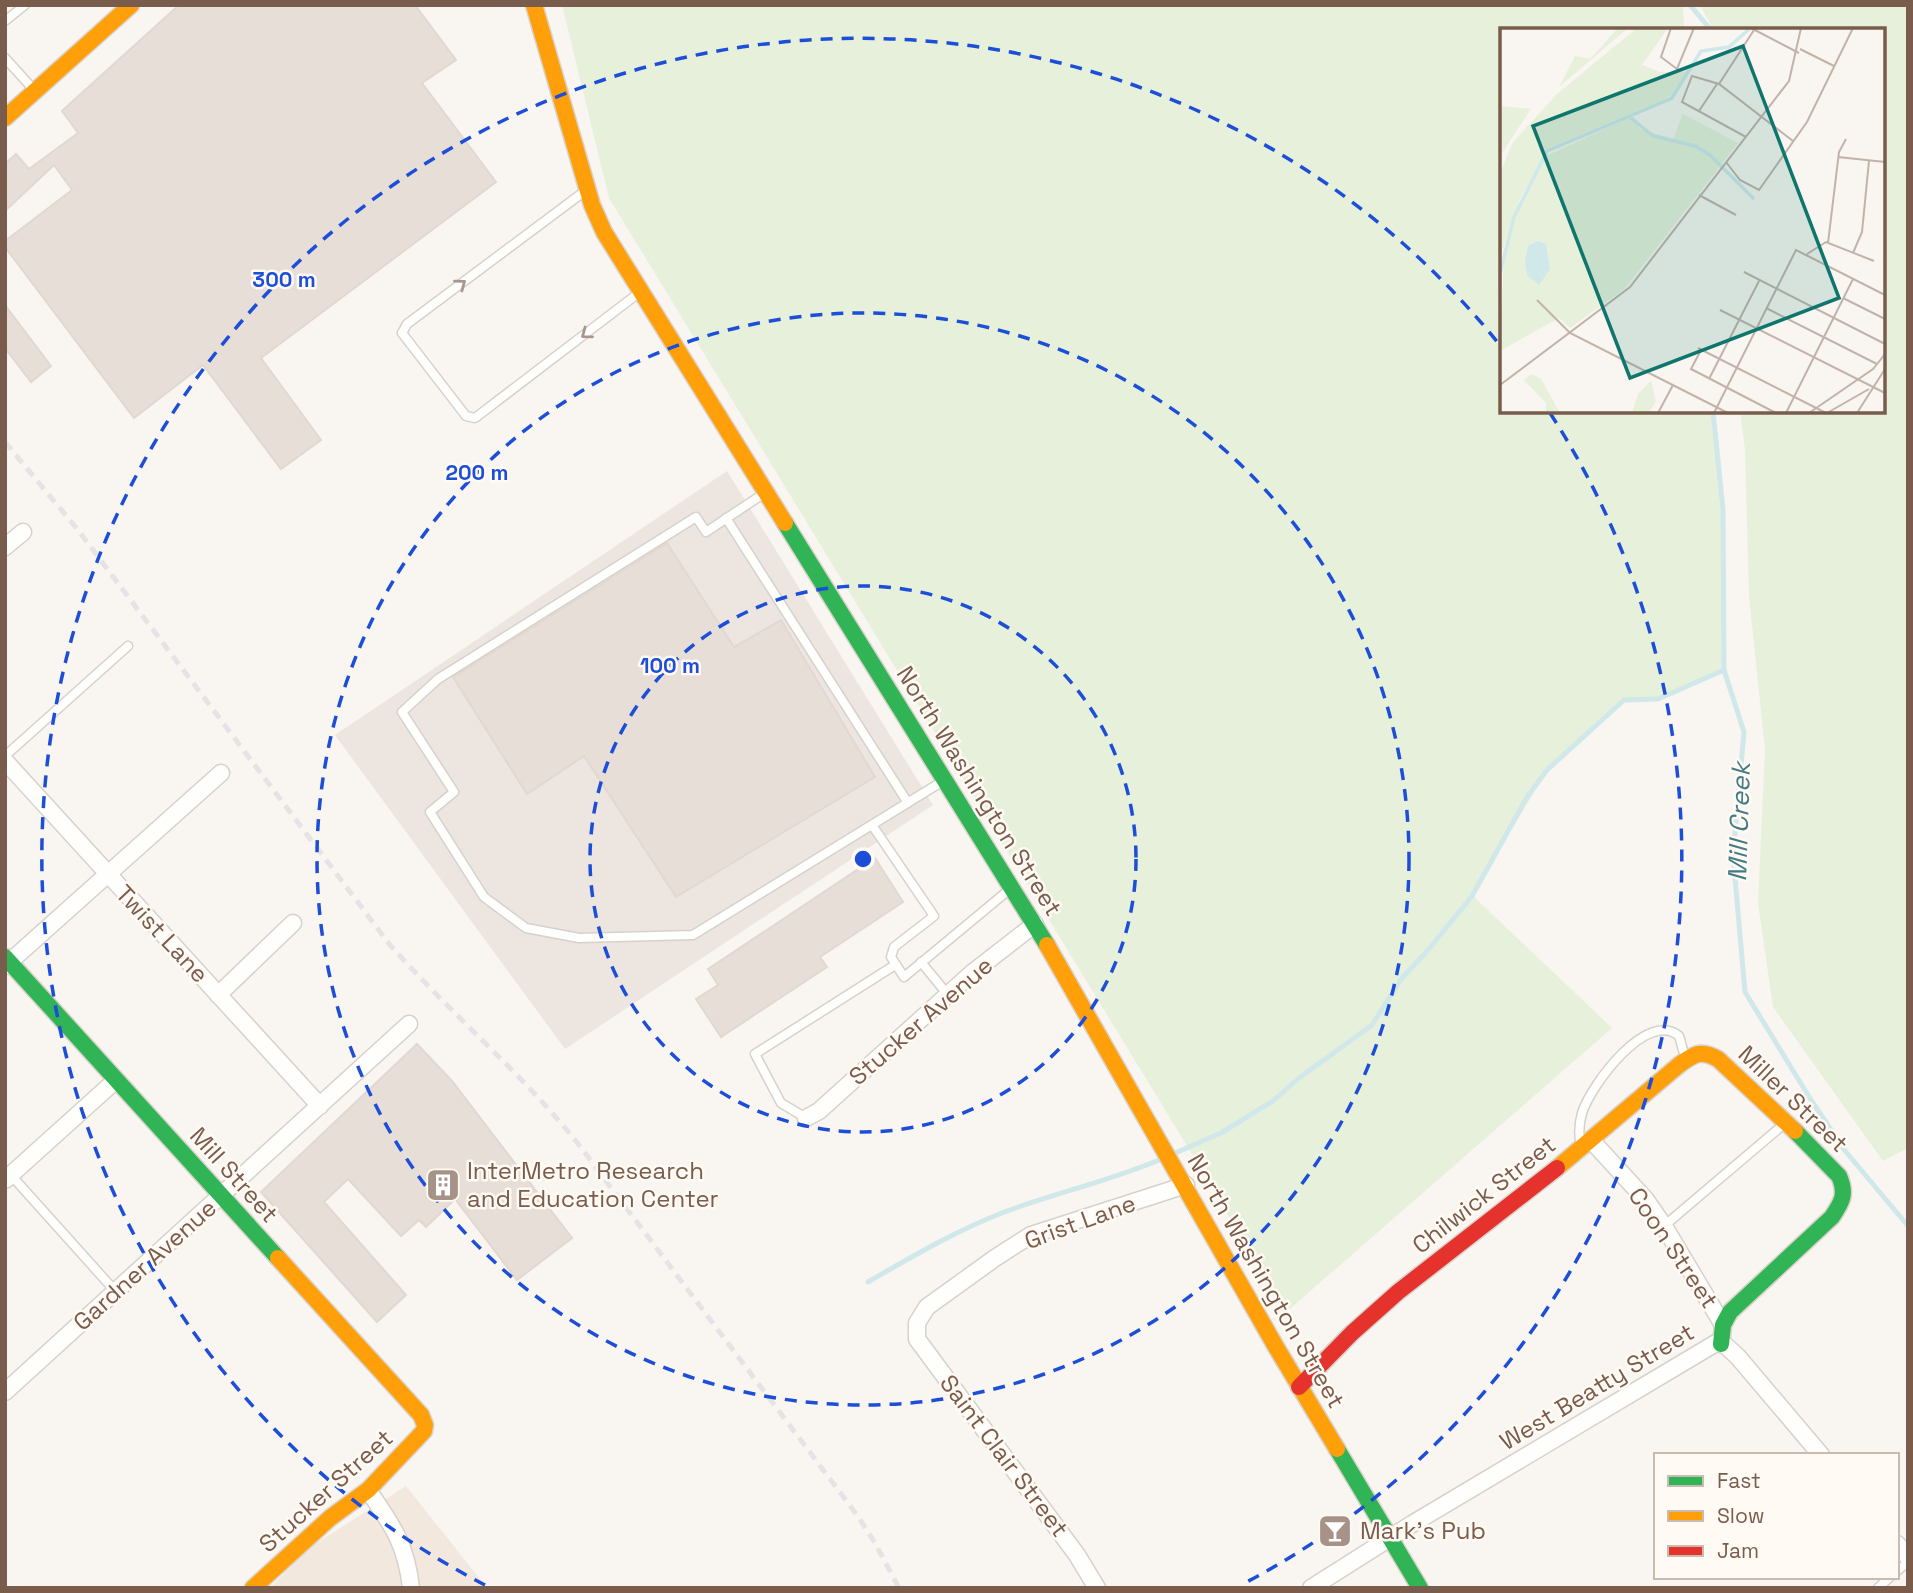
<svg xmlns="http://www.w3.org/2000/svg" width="1913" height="1593" font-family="'Space Grotesk',sans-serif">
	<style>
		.residential { fill: #f2e8de }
		.industrial { fill: #ede5e0 }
		.green { fill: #e7f0db }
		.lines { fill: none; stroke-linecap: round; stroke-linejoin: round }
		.stream { stroke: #d0e8ea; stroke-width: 5 }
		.building { fill: #e6ded7; stroke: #e2d8d2; stroke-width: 2 }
		.lane-casing { stroke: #d7d1cb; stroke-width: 11 }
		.street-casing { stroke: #d7d1cb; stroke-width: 19 }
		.fast-casing { stroke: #d9d2cb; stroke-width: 19 }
		.slow-casing { stroke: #d9d2cb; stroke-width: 19 }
		.jam-casing { stroke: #d9d2cb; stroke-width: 19 }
		.lane { stroke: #fefefd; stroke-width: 8 }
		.street { stroke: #fefefd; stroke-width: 16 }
		.fast { stroke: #30b455; stroke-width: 16 }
		.slow { stroke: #ff9f0a; stroke-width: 16 }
		.jam { stroke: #e5322d; stroke-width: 16 }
		.rail { stroke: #e6e3e7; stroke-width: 5; stroke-dasharray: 10 7; stroke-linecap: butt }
		.oneway { stroke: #a8958b }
		.ring { fill: none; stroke: #1d4ed8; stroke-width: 3.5; stroke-dasharray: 12 9 }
		.labels { text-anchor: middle; stroke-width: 5; stroke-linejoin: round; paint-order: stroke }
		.street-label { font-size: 24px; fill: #7a5c4d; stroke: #fffaf3 }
		.poi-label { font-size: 24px; fill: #7a5c4d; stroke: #fffaf3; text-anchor: start }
		.water-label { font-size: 26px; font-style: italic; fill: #437c86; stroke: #fffaf3 }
		.inset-river { fill: none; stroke: #d0e8ea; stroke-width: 3.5 }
		.inset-road { fill: none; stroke: #c2b3aa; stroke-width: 2 }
		.view { fill: #0f766e; fill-opacity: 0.15; stroke: #0f766e; stroke-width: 3.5 }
		.inset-edge { fill: none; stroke: #7a5c4d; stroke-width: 3.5 }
		.centre { fill: #1d4ed8; stroke: #fffaf3; stroke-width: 3.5 }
		.ring-label { font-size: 21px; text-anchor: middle; font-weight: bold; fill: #1d4ed8; stroke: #fffaf3; stroke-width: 5; stroke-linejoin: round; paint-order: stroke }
	</style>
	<rect width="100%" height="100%" fill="#f9f5f0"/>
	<path class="residential" d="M406,1486L487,1588H270L309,1548Z"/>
	<path class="industrial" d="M727,471L933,805L565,1049L335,735Z"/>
	<path class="green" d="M562,5H1683L1684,30H1502V411H1713L1723,510L1724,670L1658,699L1624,700L1547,771L1472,895L1612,1028L1284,1314L1209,1182L609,198Z
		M1700,5H1908V1148L1883,1161L1773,1007L1758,903L1765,749L1749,596L1745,450L1740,411H1883V30H1714Z"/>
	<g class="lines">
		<path class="stream" d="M1690,5L1711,30
			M1713,411L1723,510L1724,670L1744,732L1733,855L1745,992L1811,1100L1846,1152L1908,1226
			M1173,1154L1221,1133L1273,1101L1299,1078L1372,1025L1402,978L1429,949L1472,896L1527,797L1547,770L1624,700L1658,699L1724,670
			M868,1282C913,1256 957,1230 1007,1211C1059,1192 1113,1180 1164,1158"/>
	</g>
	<path class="building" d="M179,5H415L456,60L422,83L496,182L261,358L321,440L281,469L203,365L134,418L5,247V241L72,190L54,165L5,211V164L16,154L29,169L78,133L62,111Z
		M5,305L51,366L31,382L5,348Z
		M667,543L734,647L781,620L875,777L676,897L584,756L527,794L453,677Z
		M875,858L903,902L820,957L827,967L721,1037L696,999L718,985L708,969Z
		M417,1044L452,1081L572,1238L517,1280L455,1199L426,1227L419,1220L401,1236L348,1179L324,1202L406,1295L377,1322L261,1192Z"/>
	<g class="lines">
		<g class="lane-casing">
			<path id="lane" d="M5,21L25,5
				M5,58L34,90
				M585,191L407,324L402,333L466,416L475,418L640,292
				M763,494L706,532L696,517L438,679L402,712L454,792L430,812L484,897L526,928L579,938L693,935L943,781
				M726,518L908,803
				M5,756L128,646
				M872,825L934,916L894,947L891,957L904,977L1010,889
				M921,962L948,995
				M806,1118L781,1103L755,1054L895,965
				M1581,1145C1578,1134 1579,1124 1582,1113C1591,1085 1647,1009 1679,1036L1685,1057
				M10,1174L116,1292
				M1664,1226L1784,1124
				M1897,1571L1908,1562
				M1878,1588L1890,1577"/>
		</g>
		<g class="street-casing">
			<path id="street" d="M5,547L23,532
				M5,761L320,1106
				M5,966L221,773
				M218,995L293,923
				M806,1118L819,1111L972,973L1035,924
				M1591,1140L1646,1200L1664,1226L1723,1325
				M5,1180L116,1080
				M5,1392L409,1024
				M368,1490C392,1525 406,1543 411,1588
				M1897,1544L1908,1557
				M1097,1588L1077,1555L917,1339V1323L927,1307L995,1258L1031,1235L1186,1185
				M1311,1588L1412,1524L1716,1343L1725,1345L1738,1357L1821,1455"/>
		</g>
		<g class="fast-casing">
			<path id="fast" d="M785,523L1047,945
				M5,957L278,1258
				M1721,1344L1723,1325L1730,1312L1832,1217C1842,1202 1847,1194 1839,1176L1795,1131
				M1337,1449L1420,1588"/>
		</g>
		<g class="slow-casing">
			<path id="slow" d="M534,5L592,205L604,232L785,523
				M5,118L131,5
				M1047,945L1276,1347L1337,1449
				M1557,1168L1679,1065C1694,1054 1701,1049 1718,1059L1795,1131
				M253,1588L330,1518L368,1490L424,1431L425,1425L421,1415L278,1258"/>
		</g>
		<g class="jam-casing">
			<path id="jam" d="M1299,1387L1352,1333L1398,1292L1557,1168"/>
		</g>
		<use href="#lane" class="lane"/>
		<use href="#street" class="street"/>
		<use href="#fast" class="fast"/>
		<use href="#slow" class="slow"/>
		<use href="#jam" class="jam"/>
		<path class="rail" d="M5,442L78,530L390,945C451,1014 522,1073 579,1145L857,1515L875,1543L899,1588"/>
	</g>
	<defs><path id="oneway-chevron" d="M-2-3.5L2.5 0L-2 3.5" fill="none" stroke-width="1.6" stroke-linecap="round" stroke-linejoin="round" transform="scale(1.75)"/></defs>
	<g class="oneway">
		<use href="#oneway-chevron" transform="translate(461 284) rotate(-37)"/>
		<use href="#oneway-chevron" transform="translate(586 334) rotate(143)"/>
	</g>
	<g class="ring">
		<circle cx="863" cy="859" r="273"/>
		<circle cx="863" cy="859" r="546"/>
		<path d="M485 1585A819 819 0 1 1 1499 344M1550 413A819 819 0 0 1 1241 1585"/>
	</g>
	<defs>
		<g id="building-square" transform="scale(1.75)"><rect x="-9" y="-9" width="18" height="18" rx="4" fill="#a69286" stroke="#fffaf3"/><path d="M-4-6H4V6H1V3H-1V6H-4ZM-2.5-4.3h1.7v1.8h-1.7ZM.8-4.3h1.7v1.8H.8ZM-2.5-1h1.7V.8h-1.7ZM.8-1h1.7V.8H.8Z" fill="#fff"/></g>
		<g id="bar-square" transform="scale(1.75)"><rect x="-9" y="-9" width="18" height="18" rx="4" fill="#a69286" stroke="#fffaf3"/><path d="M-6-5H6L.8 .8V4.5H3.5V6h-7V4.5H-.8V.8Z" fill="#fff"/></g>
	</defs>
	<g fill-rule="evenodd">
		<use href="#building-square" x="443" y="1185"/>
		<use href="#bar-square" x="1335" y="1531"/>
	</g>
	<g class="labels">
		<g class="street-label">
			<text transform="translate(979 791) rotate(58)" y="8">North Washington Street</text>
			<text transform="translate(162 934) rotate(47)" y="8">Twist Lane</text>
			<text transform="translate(921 1021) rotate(-41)" y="8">Stucker Avenue</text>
			<text transform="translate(1793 1099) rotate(44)" y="8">Miller Street</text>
			<text transform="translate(234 1175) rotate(48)" y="8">Mill Street</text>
			<text transform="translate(1484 1195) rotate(-38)" y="8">Chilwick Street</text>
			<text transform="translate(1080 1222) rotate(-20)" y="8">Grist Lane</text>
			<text transform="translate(1673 1248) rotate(56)" y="8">Coon Street</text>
			<text transform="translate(145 1265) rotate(-42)" y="8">Gardner Avenue</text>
			<text transform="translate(1266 1281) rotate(60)" y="8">North Washington Street</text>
			<text transform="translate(1597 1387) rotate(-31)" y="8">West Beatty Street</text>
			<text transform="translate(1004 1456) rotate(53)" y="8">Saint Clair Street</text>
			<text transform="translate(326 1491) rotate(-42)" y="8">Stucker Street</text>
		</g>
		<g class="poi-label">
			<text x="467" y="1179">InterMetro Research<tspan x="467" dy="28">and Education Center</tspan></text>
			<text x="1360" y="1539">Mark's Pub</text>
		</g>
		<g class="water-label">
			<text transform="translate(1739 822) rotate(-88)" y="9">Mill Creek</text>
		</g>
	</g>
	<g transform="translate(1500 28)">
		<rect width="385" height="385" fill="#f9f5f0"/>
		<path d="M118,0H128L59,59L75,28L90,31ZM137,0H168L142,37L160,44H187L173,66L160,73L49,120L20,171L0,229V145L13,114L57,66ZM0,78L31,81L0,128ZM183,86L238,115L125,260L70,300L59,290L0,323L4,227L14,189L44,129L131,89L140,101L173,111ZM32,346L41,351L60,385H46V375L24,352ZM151,353L156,373L149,385H132L138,366Z" fill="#e7f0db"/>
		<path d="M38,213L46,216L50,241L39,257L27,247L25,233L28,218Z" fill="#d0e8ea"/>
		<path class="inset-river" d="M131,90L153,108L195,118L210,127L254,171M0,245L14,189L47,123L172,70L201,23L229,19L249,1"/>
		<path class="inset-road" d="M171,0L161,29L177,41L194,0M251,0L299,25M300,21L334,38M219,56L254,2M199,83L217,56M246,109L182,74L192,48L219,56L293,113M338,129L385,134M226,134L240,152L259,162L307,94L353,0M199,167L236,187M328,215L339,124L346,111M353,225L362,204L369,133M307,226L326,214L374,233M244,244L385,316M343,270L385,291M37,272L70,305L228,385M266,280L377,336M220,282L385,365M198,320L326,385M201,322L191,341L276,385M209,351L259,253M0,357L130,259L289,53L301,0M158,385L173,357M214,385L296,222L385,267M286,385L353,251M309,385L373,341L385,326M327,385L369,361M357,385L385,341"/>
		<path class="view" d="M243,18L339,270L130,350L33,98Z"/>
		<rect width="385" height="385" class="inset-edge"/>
	</g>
	<circle cx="863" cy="859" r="10" class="centre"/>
	<g class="ring-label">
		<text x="284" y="287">300 m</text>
		<text x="477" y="480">200 m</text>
		<text x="670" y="673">100 m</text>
	</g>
	<rect width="1913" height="1593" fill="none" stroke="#7a5c4d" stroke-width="14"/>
	<rect x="1654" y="1453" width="245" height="126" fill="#fffaf3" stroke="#cabbb1" stroke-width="2"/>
	<rect x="1668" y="1476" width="35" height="10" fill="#30b455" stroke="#cabbb1" stroke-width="2"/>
	<text x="1717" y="1488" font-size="21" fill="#7a5c4d">Fast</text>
	<rect x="1668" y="1511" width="35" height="10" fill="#ff9f0a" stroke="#cabbb1" stroke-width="2"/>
	<text x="1717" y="1523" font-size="21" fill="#7a5c4d">Slow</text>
	<rect x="1668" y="1546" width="35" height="10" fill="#e5322d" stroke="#cabbb1" stroke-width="2"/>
	<text x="1717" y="1558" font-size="21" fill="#7a5c4d">Jam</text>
</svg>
